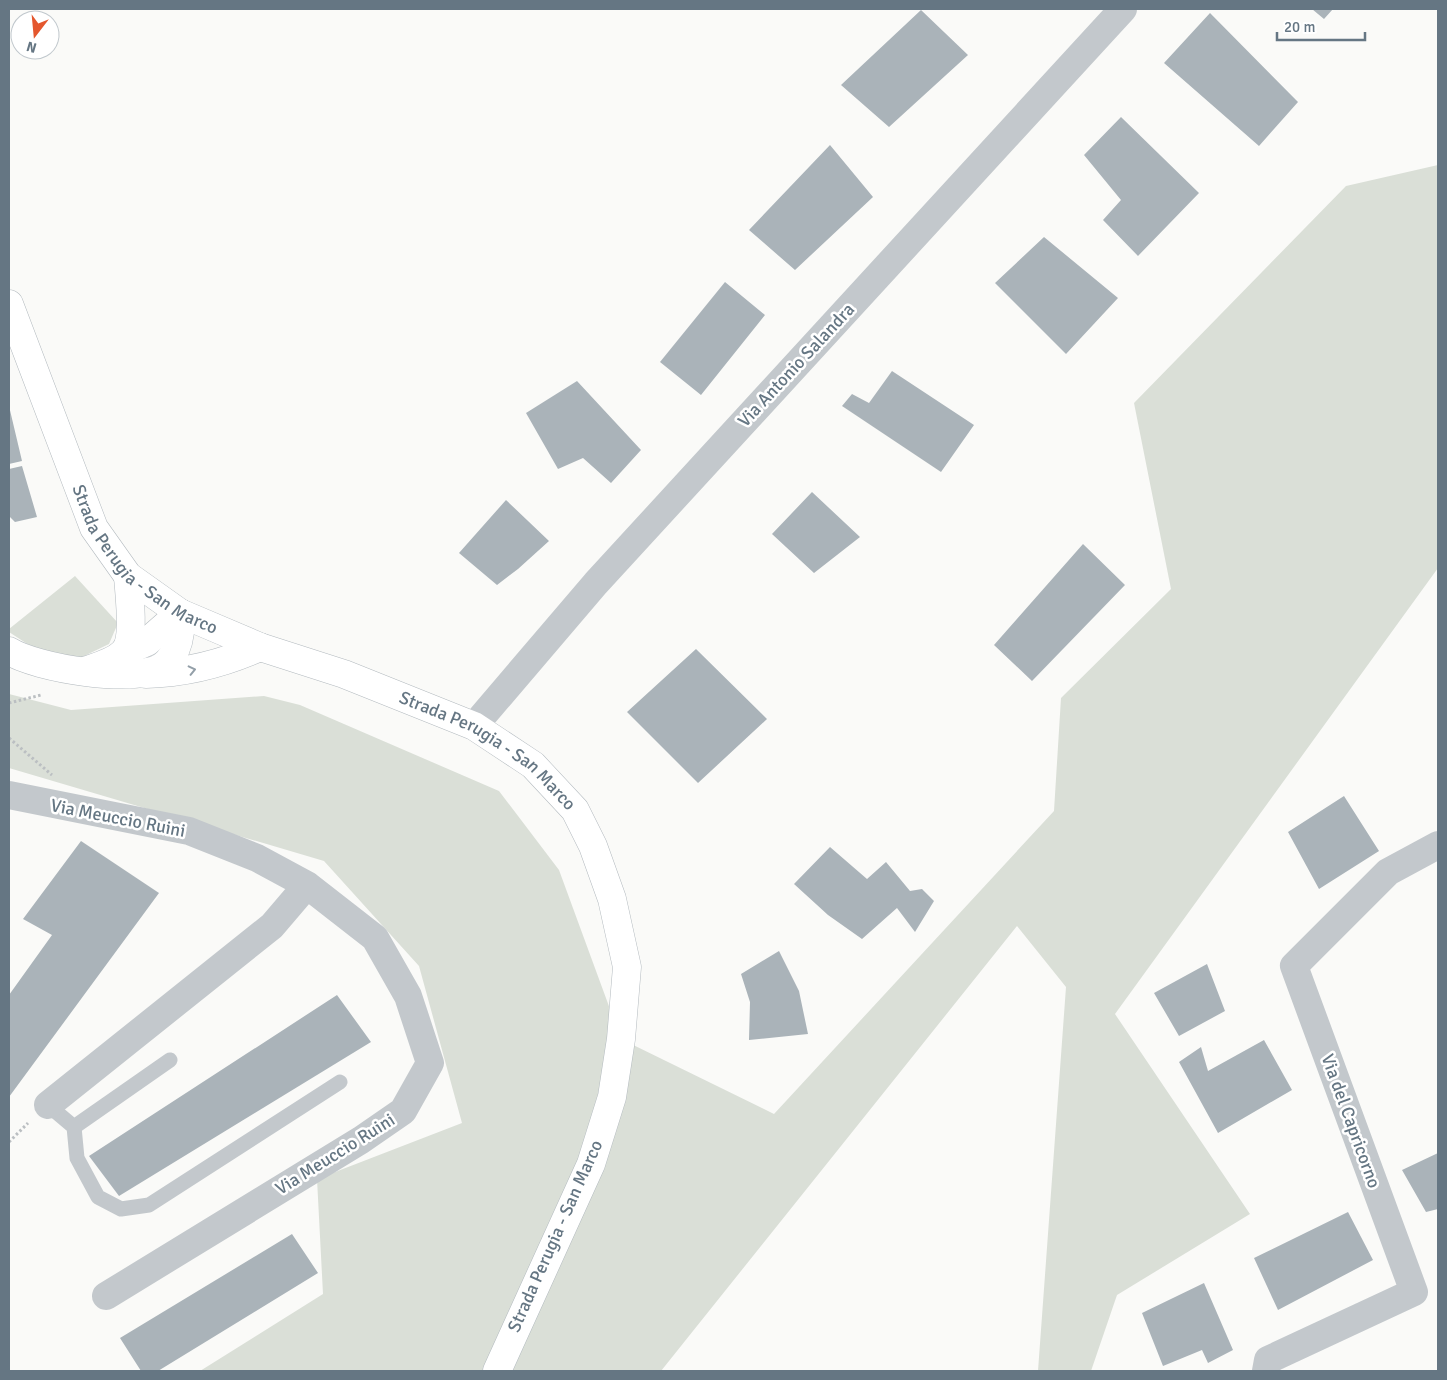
<svg xmlns="http://www.w3.org/2000/svg" width="1447" height="1380" font-family="Signika,sans-serif">
	<style>
		.green { fill: #dadfd7 }
		.building { fill: #aab3b9 }
		.lines { fill: none; stroke-linecap: round; stroke-linejoin: round }
		.secondary-casing { stroke: #b3babf; stroke-width: 29 }
		.path { stroke: #bbbfc2; stroke-width: 3; stroke-dasharray: 2.5 2.5; stroke-linecap: butt }
		.lane { stroke: #c3c8cc; stroke-width: 15 }
		.street { stroke: #c3c8cc; stroke-width: 28 }
		.secondary { stroke: #fff; stroke-width: 28 }
		.oneway { stroke: #939fa8 }
		.labels { text-anchor: middle; stroke-width: 5; stroke-linejoin: round; paint-order: stroke }
		.street-label { font-size: 18px; fill: #657683; stroke: #fff }
	</style>
	<rect width="100%" height="100%" fill="#fafaf8"/>
	<path class="green" d="M1438,165V568L1115,1014L1250,1214L1117,1295L1091,1371H1038L1066,987L1017,926L661,1371H200L323,1294L317,1179L462,1123L419,966L324,861L9,768V694L71,710L264,696L300,705L499,791L559,870L621,1039L774,1114L1054,811L1061,698L1171,589L1134,403L1346,186Z
		M75,576L118,623L109,644L80,658L38,651L9,632V629Z"/>
	<path class="building" d="M1312,9H1333L1324,19Z
		M921,10L968,55L889,127L841,85Z
		M1210,13L1298,102L1259,146L1164,63Z
		M1121,117L1199,193L1138,256L1103,220L1121,200L1084,155Z
		M830,145L873,197L795,270L749,230Z
		M1044,237L1118,298L1066,354L995,283Z
		M725,282L765,315L701,395L660,362Z
		M892,371L974,425L941,472L842,406L852,394L869,403Z
		M577,381L641,450L611,483L583,458L558,469L526,413Z
		M9,406L22,461L9,464Z
		M22,466L37,517L15,522L9,516V469Z
		M812,492L860,537L814,573L772,534Z
		M506,500L549,541L518,569L497,585L459,553Z
		M1083,544L1125,585L1032,681L994,645Z
		M696,649L767,719L698,783L627,712Z
		M1344,796L1379,851L1319,889L1288,832Z
		M81,841L159,893L9,1097V995L52,935L23,919Z
		M830,847L867,879L886,862L910,891L922,889L934,901L915,932L897,908L862,939L828,915L794,884Z
		M779,951L799,991L808,1034L749,1040L750,1002L741,974Z
		M1207,964L1225,1011L1179,1036L1154,993Z
		M337,995L371,1042L119,1196L89,1156Z
		M1264,1040L1292,1090L1218,1133L1179,1062L1201,1047L1208,1071Z
		M1438,1153V1209L1426,1212L1402,1170Z
		M1348,1212L1373,1260L1278,1310L1254,1258Z
		M292,1234L318,1273L158,1371H141L120,1338Z
		M1204,1283L1233,1350L1208,1363L1202,1350L1163,1366L1142,1313Z"/>
	<g class="lines">
		<g class="secondary-casing">
			<g id="secondary">
				<path id="s1" d="M9,304L94,528L128,576L180,613L260,647L344,674L474,726L533,765L575,810L593,846L612,899L627,967L621,1039L612,1097L591,1164L497,1371"/>
				<path d="M9,651C36,668 136,685 163,666C179,654 182,630 180,613"/>
				<path d="M124,652L147,642L180,613"/>
				<path d="M87,670C99,666 114,662 123,653C136,641 129,593 128,576"/>
				<path d="M146,674C187,673 222,664 260,647"/>
			</g>
		</g>
		<path class="path" d="M9,703L41,695
			M9,738L52,775
			M9,1142L28,1123"/>
		<path class="lane" d="M170,1060L74,1127L77,1158L98,1197L121,1209L149,1205L340,1082
			M48,1105L74,1127"/>
		<path class="street" d="M474,726L596,583L1123,9
			M9,795L189,831L257,858L307,885L375,938L408,996L430,1063L403,1111L361,1140L106,1296
			M48,1105L272,926L307,885
			M1266,1371L1268,1360L1414,1292L1294,966L1388,872L1438,845"/>
		<use href="#secondary" class="secondary"/>
	</g>
	<defs><path id="oneway-chevron" d="M-2-3.5L2.5 0L-2 3.5" fill="none" stroke-width="1.6" stroke-linecap="round" stroke-linejoin="round" transform="scale(1.25)"/></defs>
	<use class="oneway" href="#oneway-chevron" transform="translate(192 670) rotate(-13)"/>
	<g class="labels">
		<g class="street-label">
			<text transform="translate(796 365) rotate(-47)" y="6">Via Antonio Salandra</text>
			<text dy="6" stroke="none"><textPath href="#s1" startOffset="298">Strada Perugia - San Marco</textPath></text>
			<text dy="6" stroke="none"><textPath href="#s1" startOffset="702">Strada Perugia - San Marco</textPath></text>
			<text transform="translate(118 818) rotate(11)" y="6">Via Meuccio Ruini</text>
			<text transform="translate(1351 1121) rotate(70)" y="6">Via del Capricorno</text>
			<text transform="translate(335 1154) rotate(-32)" y="6">Via Meuccio Ruini</text>
			<text transform="translate(555 1236) rotate(-66)" y="6">Strada Perugia - San Marco</text>
		</g>
	</g>
	<rect width="1447" height="1380" fill="none" stroke="#657683" stroke-width="20"/>
	<g transform="translate(35 35) rotate(196)"><circle r="24" fill="#ffffff" stroke="#c1c8cd"/>
	<path d="M0-4L9 19L0 12L-9 19Z" fill="#e4572e"/>
	<text y="-8" font-size="14" font-weight="bold" text-anchor="middle" fill="#657683">N</text>
	</g>
	<path d="M1277 32v8h88v-8" fill="none" stroke="#657683" stroke-width="2.5"/>
	<text x="1284" y="32" font-size="15" fill="#657683" stroke="#ffffff" stroke-width="4" paint-order="stroke">20 m</text>
</svg>
